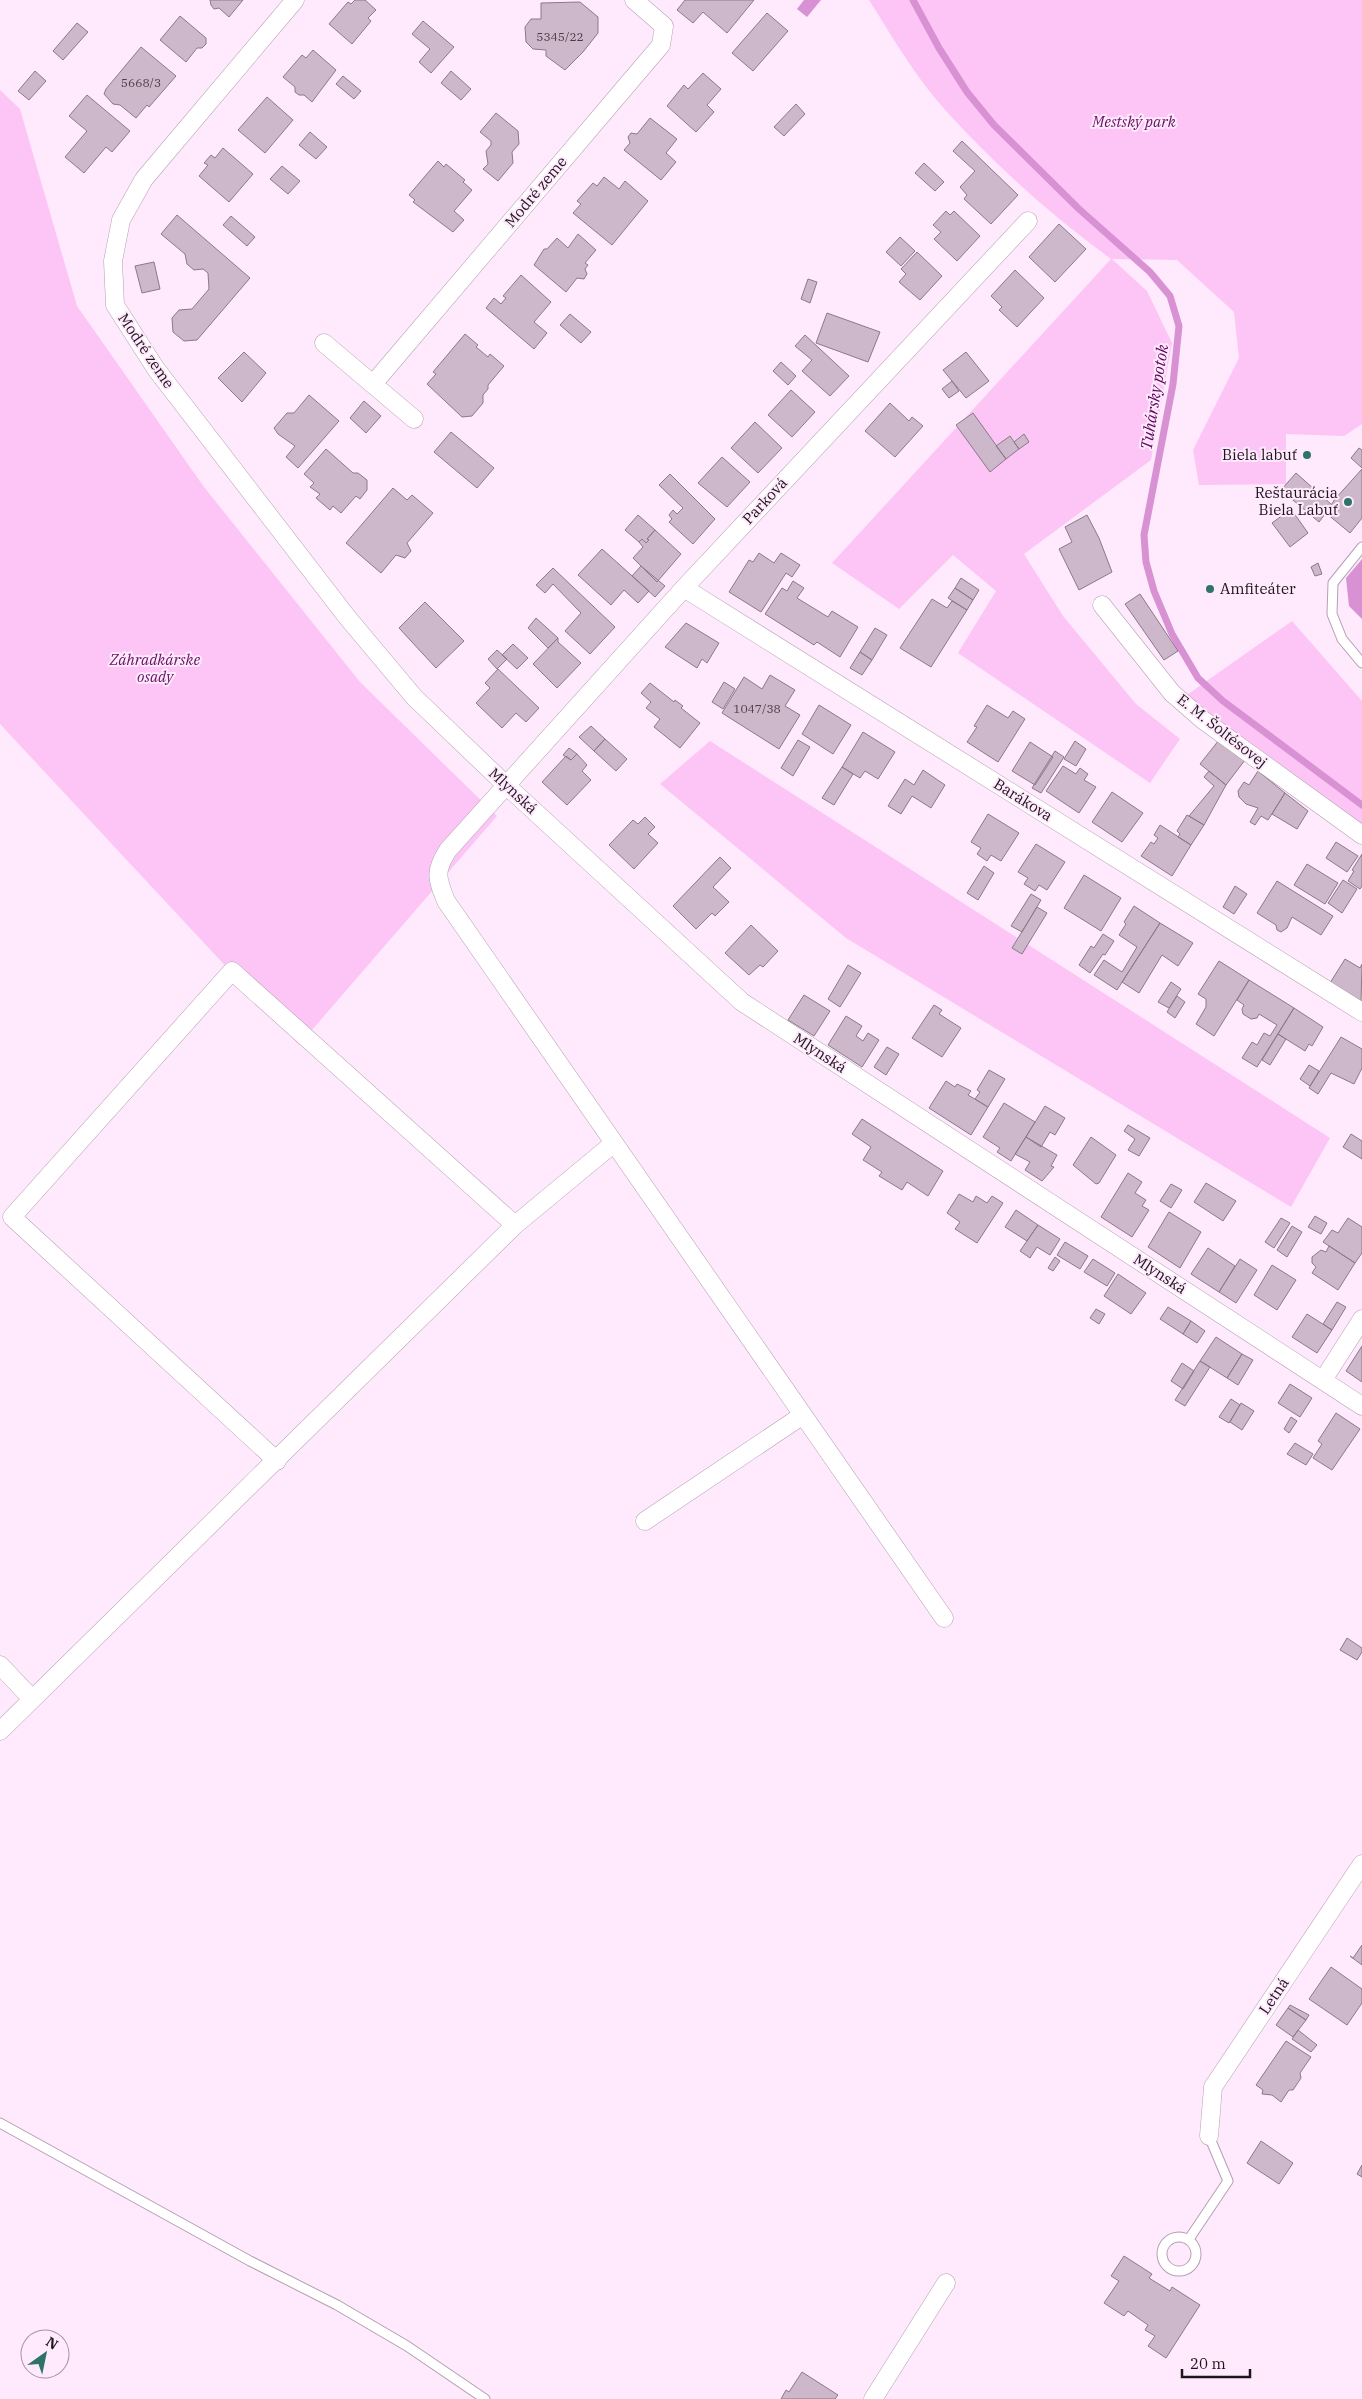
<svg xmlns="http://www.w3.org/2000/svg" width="1362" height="2399" font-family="'IBM Plex Serif',serif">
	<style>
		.green { fill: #fcc5f6 }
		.water { fill: #d891d2 }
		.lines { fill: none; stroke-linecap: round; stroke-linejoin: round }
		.stream { stroke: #d891d2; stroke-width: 7 }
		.building { fill: #cdb8cb; stroke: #8b7889 }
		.service-casing { stroke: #b4a0b2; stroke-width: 11 }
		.minor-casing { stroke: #b4a0b2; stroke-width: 19 }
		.service { stroke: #fff; stroke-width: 9 }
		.minor { stroke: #fff; stroke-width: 18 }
		.poi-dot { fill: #2e7367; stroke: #ffe9fc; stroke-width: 2 }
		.labels { text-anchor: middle; stroke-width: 4; stroke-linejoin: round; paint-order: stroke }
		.number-label { font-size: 12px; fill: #483e47 }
		.park-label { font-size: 15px; font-style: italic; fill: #661163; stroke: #ffe9fc }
		.street-label { font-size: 15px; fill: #1c151b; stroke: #ffe9fc }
		.poi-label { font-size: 15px; fill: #1c151b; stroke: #ffe9fc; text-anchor: end }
		.water-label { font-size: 16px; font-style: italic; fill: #5c0159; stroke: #ffe9fc }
	</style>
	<rect width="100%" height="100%" fill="#ffe9fc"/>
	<path class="green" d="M869,0H1362V424L1344,436L1286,434V484L1199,485L1193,450L1239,358L1234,312L1177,260L1112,259L1147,291L1172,343L1151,460L1024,554L1063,616L1136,704L1180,739L1150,783L958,653L996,591L953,555L899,609L832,563L1111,259C1052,216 996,166 947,112C916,78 893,38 869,0Z
		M0,90L20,109L77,306L204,487L360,682L497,816L299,1045L0,724Z
		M1292,621L1362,701V828L1184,697Z
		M710,741L1330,1138L1291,1207L846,938L660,784Z"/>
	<path class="water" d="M804,0H821L807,17L797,9Z
		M1362,559V619L1349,606L1346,578Z"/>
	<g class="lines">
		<path class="stream" d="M913,0L939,48L967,92L994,125L1079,209L1150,272L1170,296L1179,326L1173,384L1144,535L1146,562L1154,591L1172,634L1198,678L1223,701L1362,805"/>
	</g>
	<path class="building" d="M210,0H243L229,17L219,8L214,9L211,5Z
		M355,0H365L376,10L368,18L371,21L352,44L329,24L348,2L351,4Z
		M685,0H754L727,33L703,12L693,23L677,10Z
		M580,2L598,17V33L583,52L565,70L546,56V50L533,49L526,42L525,27L531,19H541V3Z
		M767,13L788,31L753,71L732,53Z
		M180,16L206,38V44L202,48H197L186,62L160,40Z
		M423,21L454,47L431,73L419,62L430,49L412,34Z
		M77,23L88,32L63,60L53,51Z
		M141,47L176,76L149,107L147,105L136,118L120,105L113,104L104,94L106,89Z
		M313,50L336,70L312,102L304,95H299L295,92V87L283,77L302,55L306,58Z
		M35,71L46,81L29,100L18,91Z
		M451,71L471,89L461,100L441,83Z
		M703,73L721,89L707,105L714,112L696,132L667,106L684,85L688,89Z
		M343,76L361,91L354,99L336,84Z
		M87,95L130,131L112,152L106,147L84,173L65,157L87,131L69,116Z
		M267,97L293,120L265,153L238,130Z
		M796,104L805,114L784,136L774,127Z
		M496,113L518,131L519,144L512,152L513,163L498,181L483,169L488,164L486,151L491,145V141L480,132Z
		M650,118L677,139L666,153L676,162L661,180L624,150L630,143L628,137L631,133L637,134Z
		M310,132L327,147L316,159L299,145Z
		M962,141L1018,195L991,224L964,199L967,195L960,187L975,171L953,151Z
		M223,148L253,174L229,202L199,176L208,165L204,163L211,155L215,158Z
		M438,161L444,167L446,164L465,180L463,182L472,190L454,211L464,220L453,232L413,202L415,200L409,195Z
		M924,163L944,182L935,191L915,173Z
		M282,166L300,181L288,194L270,179Z
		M604,177L619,189L625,181L648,201L612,245L573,213L581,204L577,201L593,183L597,186Z
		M946,211L950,215L954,211L980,236L957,261L934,239L941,232L933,225Z
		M177,215L250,278L197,340L184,341L173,332L172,318L179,310L192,309L209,289L208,273L203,269L194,270L187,264L185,254L161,234Z
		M231,216L255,237L247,246L223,225Z
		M1059,224L1086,249L1055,282L1029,257Z
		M578,234L596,250L585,263L588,265L585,269L587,274L584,279L577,278L566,292L534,265L544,249H547L557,238L568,248Z
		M900,237L915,251L901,266L886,252Z
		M917,252L942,276L920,300L899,282L906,274L901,269Z
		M154,262L160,289L142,293L135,266Z
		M1015,270L1044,298L1017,327L999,310L1002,307L991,296Z
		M521,275L551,302L534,322L547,333L534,349L486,308L494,298L501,304L506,298L503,296Z
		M808,279L817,282L810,303L801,299Z
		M827,313L880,332L868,362L816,343Z
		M570,314L591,332L581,343L560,325Z
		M465,334L478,345L476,347L488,357L490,354L504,366L488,385V389L483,395V403L472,416L462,417L427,384L436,374L433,372Z
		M805,335L849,376L830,396L802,371L812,360L795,346Z
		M244,352L266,373L242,402L218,378Z
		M966,352L989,381L966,398L943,370Z
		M781,362L796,376L788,385L773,371Z
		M952,381L959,391L949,398L942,389Z
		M791,390L815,412L792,437L768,415Z
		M309,395L339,421L298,468L286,457L295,446L278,434L274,428L287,413H294Z
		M364,401L381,416L366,433L350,418Z
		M890,403L909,421L912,417L923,426L895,457L865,431Z
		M973,413L1006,459L990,472L956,425Z
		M755,422L782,448L758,473L731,448Z
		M451,432L494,468L477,488L434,452Z
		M1024,434L1029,442L1019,449L1014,442Z
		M1010,436L1019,449L1006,459L996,446Z
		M1359,448L1362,450V468L1351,458Z
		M326,449L353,473H358L367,480V490L360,499L356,496L341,513L333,506L330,510L316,498L320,494L310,487L314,483L304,474Z
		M722,457L750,482L727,507L698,483Z
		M1362,469V518L1350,533L1326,513L1335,499Z
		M1296,473L1332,505L1319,522L1281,490Z
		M670,474L715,519L693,544L669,522L672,519L669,515L673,510L677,514L683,508L659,485Z
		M393,488L407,500L412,495L433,513L407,543L411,551L405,558L396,555L381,573L346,543Z
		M1291,509L1308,533L1290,547L1272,523Z
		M638,515L655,530L647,539L649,540L646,543L642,539L639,542L625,530Z
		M1087,515L1099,538L1112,572L1079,590L1059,549L1072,542L1065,527Z
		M655,530L681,554L657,582L633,558L643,547L639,542L642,539L646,543L649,540L647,539Z
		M602,549L649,591L638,603L624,590L611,605L578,575Z
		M759,553L774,563L781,553L800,565L792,577L786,573L761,612L729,592L749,560L753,562Z
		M1318,563L1322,574L1315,576L1311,567Z
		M641,566L665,586L655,597L632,576Z
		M553,568L615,627L590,654L565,631L581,613L553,584L545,593L536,585Z
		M961,578L979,590L973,600L955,588Z
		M793,581L804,588L797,598L828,617L832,611L858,627L840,657L817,642L814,645L765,614L782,588L787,591Z
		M955,588L973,600L967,610L948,598Z
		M1140,594L1178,651L1164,660L1125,604Z
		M932,599L947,608L952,601L967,610L931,667L900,648Z
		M425,602L464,641L436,668L399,628Z
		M536,618L558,638L548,648L528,628Z
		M686,623L719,643L707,663L702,659L697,668L665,647Z
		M875,628L887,635L872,660L860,652Z
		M558,638V642L581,663L557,688L533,664Z
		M513,644L528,658L517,669L502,655Z
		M497,650L507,659L497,669L488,659Z
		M860,652L872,660L862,675L850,668Z
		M498,669L539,708L526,722L516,713L502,728L476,703L490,688L485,683Z
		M770,675L795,690L785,706L800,715L779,749L722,713L744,677L762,689Z
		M724,682L735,689L723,709L712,702Z
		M650,683L674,702L675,700L683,706L681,708L700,723L680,748L654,727L660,719L646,708L651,702L641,693Z
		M819,705L851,725L833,754L802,734Z
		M987,705L1008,718L1013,711L1025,719L998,762L967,742L977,727L974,726Z
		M591,726L605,739L594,751L579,737Z
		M863,732L895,752L878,779L865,771L860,778L842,767Z
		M605,739L627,759L616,771L594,751Z
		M798,740L810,747L793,776L781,768Z
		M1219,740L1245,760L1226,785L1200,764Z
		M1075,741L1086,749L1076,766L1064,759Z
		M1030,742L1053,757L1035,785L1012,771Z
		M569,748L577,754L571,760L563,755Z
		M1055,751L1064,757L1041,793L1032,788Z
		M577,754L587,765L582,771L591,780L567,805L542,782L566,756L571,760Z
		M1063,766L1076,774L1080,768L1088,774L1084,780L1096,787L1079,813L1046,791Z
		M842,767L853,774L834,805L822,798Z
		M923,770L945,785L931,808L912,796L901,814L888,806L905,779L914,785Z
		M1209,771L1226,785L1204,825L1189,816L1214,786L1204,777Z
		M1258,771L1285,793L1268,820L1261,816L1255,825L1250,822L1258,808L1246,804L1239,797L1238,791L1244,782L1249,785Z
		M1112,792L1143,813L1122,842L1092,822Z
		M1285,793L1308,811L1297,829L1272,814Z
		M988,814L1019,833L1001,861L991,855L987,861L977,854L981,848L971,842Z
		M1187,815L1204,825L1191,845L1178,837L1180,834L1177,831Z
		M645,817L655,827L648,834L658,843L634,869L609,845L633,820L638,824Z
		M1160,825L1191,845L1172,876L1141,856L1151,842L1154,844L1158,838L1154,835Z
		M1336,842L1358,856L1347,872L1326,858Z
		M1036,844L1065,862L1047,890L1039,885L1035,891L1024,884L1028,878L1018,872Z
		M1362,854V886L1360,889L1348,881L1354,871L1352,870Z
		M720,857L731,868L713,887L729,902L715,916L712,913L696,929L673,906Z
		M1307,864L1338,883L1325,904L1294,885Z
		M984,866L994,873L978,900L967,893Z
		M1084,875L1121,898L1101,931L1064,908Z
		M1343,880L1357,889L1342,913L1328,903Z
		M1277,881L1333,916L1321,935L1292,917L1287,928L1281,932L1277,930L1276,925L1257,913Z
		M1235,886L1247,894L1234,914L1223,907Z
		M1031,894L1041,900L1022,932L1011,926Z
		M1134,906L1160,923L1117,990L1094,975L1104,960L1122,972L1137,947L1119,935L1126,924L1124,922Z
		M1037,907L1047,913L1022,954L1012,948Z
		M1160,923L1193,943L1178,966L1162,955L1139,993L1122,982Z
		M751,925L778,951L763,967L760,965L749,975L725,953Z
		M1103,934L1114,941L1105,955L1103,954L1090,973L1079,965L1091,946L1094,948Z
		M1345,959L1360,968L1362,964L1361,1002L1330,983Z
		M1219,961L1249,980L1214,1036L1196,1024L1206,1007V999L1198,994Z
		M848,965L861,973L840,1007L828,999Z
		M1249,980L1294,1008L1257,1067L1242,1058L1252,1042L1257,1045L1264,1033L1270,1036L1277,1025L1259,1014L1257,1018L1251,1019L1243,1014L1242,1009L1244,1005L1237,1000Z
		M1171,982L1181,989L1169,1008L1158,1002Z
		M804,995L830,1011L814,1036L788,1020Z
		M1177,996L1185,1002L1175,1018L1167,1012Z
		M934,1005L942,1010L939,1014L961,1028L942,1057L912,1038Z
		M1294,1008L1323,1027L1312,1046L1309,1044L1305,1051L1278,1034Z
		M846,1016L862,1026L856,1036L863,1041L868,1033L879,1040L862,1067L828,1045Z
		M1278,1034L1286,1039L1270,1065L1262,1060Z
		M1341,1037L1362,1049V1068L1354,1084L1331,1073L1318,1094L1309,1088Z
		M887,1047L899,1054L886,1075L874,1067Z
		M1309,1065L1319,1071L1310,1086L1300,1079Z
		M989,1070L1005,1079L988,1107L975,1099L980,1092L977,1090Z
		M946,1081L955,1087L957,1084L971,1091L968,1095L988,1107L971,1135L929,1108Z
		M1004,1103L1035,1122L1011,1161L997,1152L1000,1148L983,1137Z
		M1045,1106L1065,1118L1055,1135L1050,1132L1041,1147L1026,1137Z
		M862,1119L943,1171L928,1196L907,1182L902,1190L879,1176L882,1172L863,1160L871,1147L852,1134Z
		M1128,1125L1150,1138L1139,1156L1128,1150L1135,1139L1124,1131Z
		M1351,1134L1362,1141V1159L1343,1147Z
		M1026,1137L1057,1155L1051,1166L1054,1167L1042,1181L1025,1170L1030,1162L1015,1154Z
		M1091,1137L1116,1155L1099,1183L1096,1184L1073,1165Z
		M1128,1173L1142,1182L1135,1193L1146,1200L1142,1206L1149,1210L1132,1237L1101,1217Z
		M1206,1183L1236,1201L1223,1221L1194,1202Z
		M1171,1184L1182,1190L1171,1208L1160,1201Z
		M959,1194L973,1202L976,1196L987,1203L992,1196L1003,1203L977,1243L955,1229L960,1222L947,1213Z
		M1016,1210L1038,1225L1027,1241L1005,1227Z
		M1169,1212L1201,1232L1180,1268L1148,1247Z
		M1315,1216L1327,1223L1321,1234L1308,1227Z
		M1281,1218L1290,1223L1274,1248L1265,1242Z
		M1348,1218L1362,1227V1253L1355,1263L1323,1242L1332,1230L1338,1233Z
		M1038,1225L1060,1239L1050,1255L1037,1247L1030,1258L1020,1251Z
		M1292,1226L1302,1232L1287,1257L1277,1250Z
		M1065,1242L1088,1256L1080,1269L1057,1255Z
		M1329,1246L1355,1263L1338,1290L1312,1273L1316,1267L1312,1263V1257L1321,1250L1326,1252Z
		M1208,1248L1235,1266L1219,1292L1191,1274Z
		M1055,1257L1060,1261L1053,1271L1048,1268Z
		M1093,1259L1115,1273L1107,1286L1084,1272Z
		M1240,1259L1257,1270L1236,1303L1219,1292Z
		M1272,1265L1296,1280L1277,1310L1254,1295Z
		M1118,1274L1146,1293L1131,1314L1104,1296Z
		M1337,1302L1346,1307L1332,1330L1323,1324Z
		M1168,1307L1191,1321L1183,1334L1160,1319Z
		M1096,1309L1105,1314L1099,1324L1090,1318Z
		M1307,1314L1332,1330L1317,1353L1292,1337Z
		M1191,1321L1205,1331L1197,1343L1183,1334Z
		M1216,1337L1242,1354L1227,1378L1200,1361Z
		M1362,1346V1382L1346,1371Z
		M1242,1354L1253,1360L1238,1385L1227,1378Z
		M1200,1361L1210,1367L1185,1406L1175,1400Z
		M1182,1363L1194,1371L1183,1389L1171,1381Z
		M1290,1384L1312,1398L1300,1417L1278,1403Z
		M1231,1399L1240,1405L1229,1423L1219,1417Z
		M1241,1403L1254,1411L1242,1430L1230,1422Z
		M1336,1413L1360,1429L1332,1470L1313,1458L1322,1444L1318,1441Z
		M1291,1417L1297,1421L1289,1433L1284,1429Z
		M1295,1443L1313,1454L1306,1465L1287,1454Z
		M1347,1638L1362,1648V1652L1357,1660L1340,1650Z
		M1362,1945V1965L1350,1956L1353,1958Z
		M1331,1967L1362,1989V2003L1347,2025L1309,1999Z
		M1290,2005L1309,2015L1306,2020L1288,2008Z
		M1288,2008L1306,2020L1293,2037L1276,2025Z
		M1298,2030L1317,2045L1311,2052L1292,2039Z
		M1286,2041L1311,2057L1300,2073L1301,2078L1293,2090H1289L1281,2102L1272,2095L1262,2094L1263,2090L1256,2085Z
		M1261,2141L1293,2163L1279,2184L1247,2163Z
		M1362,2165V2177L1357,2174Z
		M1124,2256L1152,2274L1149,2278L1170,2291L1172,2287L1200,2305L1166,2358L1148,2346L1155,2336L1145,2330L1148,2325L1128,2311L1124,2316L1104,2303L1119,2281L1111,2276Z
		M802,2372L838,2395L835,2399H781L786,2390L789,2392Z"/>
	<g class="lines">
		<g class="service-casing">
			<path id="service" d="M1362,547L1333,583L1332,614L1342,639L1362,663
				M0,2123L250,2261L337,2305L407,2346L485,2399
				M1162 2254a17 17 0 1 1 34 0a17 17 0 1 1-34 0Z
				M1189,2239L1228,2181L1209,2136"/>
		</g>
		<g class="minor-casing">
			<path id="minor" d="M295,0L144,179L121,220L113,261L115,305L156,369L347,617L414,697L507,786L742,1002L1362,1406
				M324,343L414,419
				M373,384L661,45L664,26L634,0
				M684,588L1362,1012
				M1102,605L1172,693L1203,720L1362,835
				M1323,1380L1362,1319
				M277,1461L12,1217L232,971L515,1225L614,1143
				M645,1521L803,1415
				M944,1618L446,901C437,878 434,872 448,850L684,588L1028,221
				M0,1665L32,1699
				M0,1731L515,1225
				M1209,2136L1213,2087L1362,1864
				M873,2399L946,2283"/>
		</g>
		<use href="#service" class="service"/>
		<use href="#minor" class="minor"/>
	</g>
	<g class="poi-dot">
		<circle cx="1307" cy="455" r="5"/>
		<circle cx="1348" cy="502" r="5"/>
		<circle cx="1210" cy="589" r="5"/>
	</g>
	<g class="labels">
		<g class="number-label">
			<text x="560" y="41">5345/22</text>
			<text x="141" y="87">5668/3</text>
			<text x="757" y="713">1047/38</text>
		</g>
		<g class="park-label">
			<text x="1134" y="127">Mestský park</text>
			<text x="155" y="665">Záhradkárske<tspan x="155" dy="17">osady</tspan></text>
		</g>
		<g class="street-label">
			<text transform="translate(536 192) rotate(-50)" y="5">Modré zeme</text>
			<text transform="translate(146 351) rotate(56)" y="5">Modré zeme</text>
			<text transform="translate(765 501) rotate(-47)" y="5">Parková</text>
			<text transform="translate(1222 731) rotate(38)" y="5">E. M. Šoltésovej</text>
			<text transform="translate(513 791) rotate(43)" y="5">Mlynská</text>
			<text transform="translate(1023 800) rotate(32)" y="5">Barákova</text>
			<text transform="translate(820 1053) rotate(33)" y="5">Mlynská</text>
			<text transform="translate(1160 1274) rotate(33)" y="5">Mlynská</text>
			<text transform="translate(1274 1996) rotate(-56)" y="5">Letná</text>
		</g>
		<g class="poi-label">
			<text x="1297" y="460">Biela labuť</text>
			<text x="1338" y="498">Reštaurácia<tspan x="1338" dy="17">Biela Labuť</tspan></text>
			<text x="1220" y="594" text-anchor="start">Amfiteáter</text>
		</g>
		<g class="water-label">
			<text transform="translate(1154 397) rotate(-81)" y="6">Tuhársky potok</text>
		</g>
	</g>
	<g transform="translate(45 2354) rotate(33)"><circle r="24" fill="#ffe9fc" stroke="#a494a2"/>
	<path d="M0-4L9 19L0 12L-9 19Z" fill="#2e7367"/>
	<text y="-8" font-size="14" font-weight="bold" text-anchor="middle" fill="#1c151b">N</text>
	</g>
	<path d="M1182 2369v8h68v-8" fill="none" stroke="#1c151b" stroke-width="2.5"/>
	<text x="1190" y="2369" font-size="15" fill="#1c151b" stroke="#ffe9fc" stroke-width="4" paint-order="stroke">20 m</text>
</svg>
